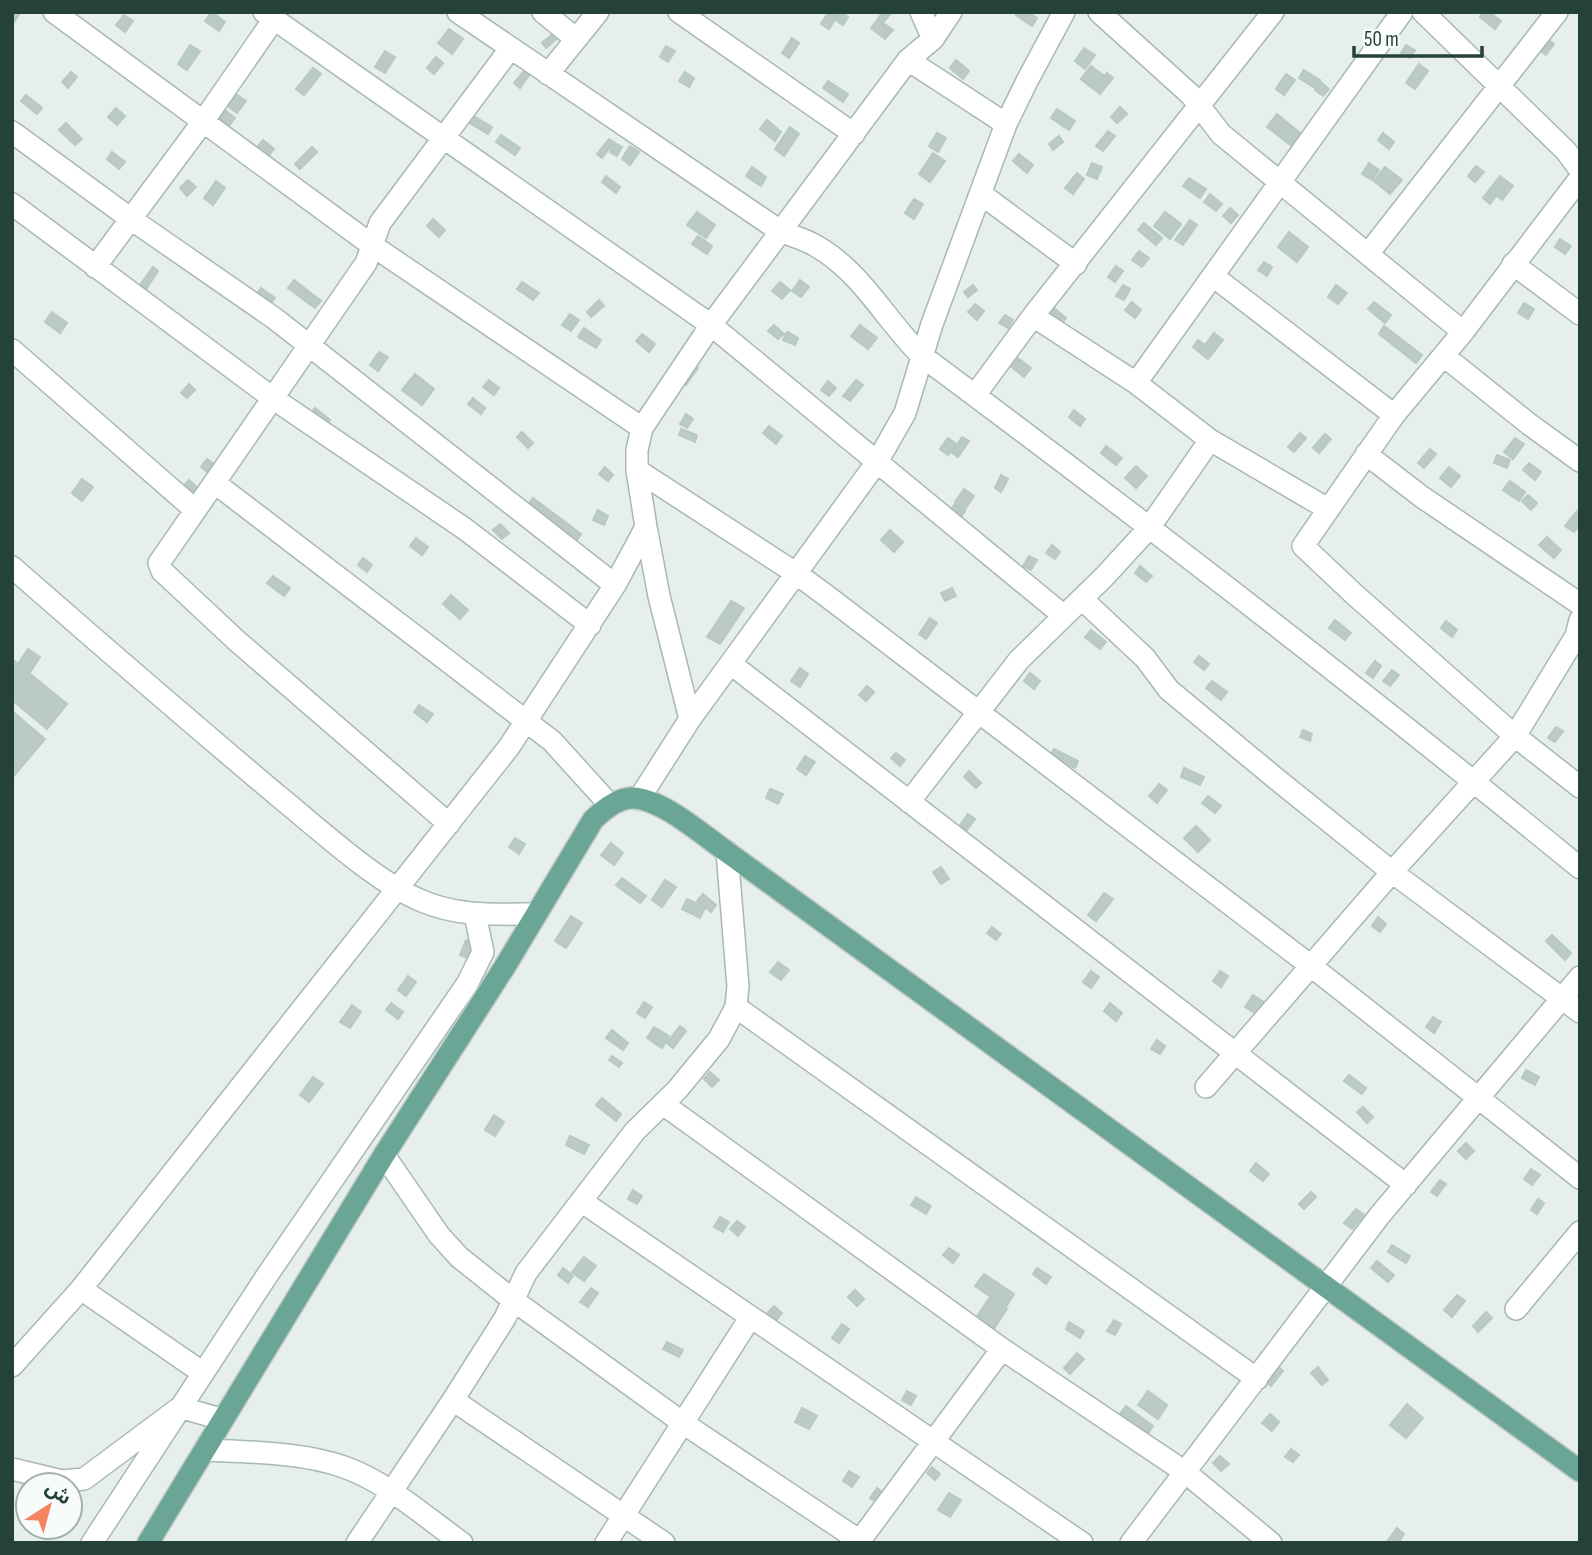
<svg xmlns="http://www.w3.org/2000/svg" width="1592" height="1555" font-family="'Sofia Sans Condensed','Noto Sans Arabic',sans-serif">
	<style>
		.building { fill: #bbcac4; stroke: #b8c9c2; stroke-width: 2 }
		.lines { fill: none; stroke-linecap: round; stroke-linejoin: round }
		.minor-casing { stroke: #a8b8b2; stroke-width: 24 }
		.major-casing { stroke: #c2cac8; stroke-width: 24 }
		.minor { stroke: #fff; stroke-width: 21 }
		.major { stroke: #6aa596; stroke-width: 21 }
	</style>
	<rect width="100%" height="100%" fill="#e6efeb"/>
	<path class="building" d="M12,12L20,13L12,25Z
		M212,12L225,22L219,31L205,21Z
		M828,12H841L848,17L843,25L827,14Z
		M883,12L891,13L883,23L893,30L885,39L871,28Z
		M1017,12H1028L1037,18L1032,26L1016,15Z
		M1483,12H1489L1501,21L1495,29L1480,17Z
		M124,15L133,21L125,32L116,25Z
		M826,16L834,21L829,29L821,24Z
		M449,29L463,39L452,54L438,43Z
		M556,31L561,35L546,48L542,43Z
		M1542,35L1554,44L1546,55L1534,47Z
		M792,38L799,43L789,58L782,53Z
		M190,45L200,51L187,70L178,64Z
		M1406,45L1415,50L1410,58L1401,53Z
		M666,46L675,51L668,62L660,57Z
		M1084,48L1095,55L1085,69L1075,61Z
		M385,51L395,57L385,73L375,67Z
		M436,57L443,63L434,74L427,68Z
		M956,60L969,71L963,79L950,68Z
		M1419,64L1428,71L1415,89L1406,83Z
		M1091,66L1103,75L1092,88L1081,79Z
		M313,68L321,74L304,95L296,89Z
		M525,70L530,74L520,88L514,83Z
		M1304,70L1320,80L1315,88L1299,78Z
		M71,72L77,77L68,88L62,82Z
		M685,72L694,78L689,87L679,81Z
		M1107,73L1113,78L1100,94L1094,89Z
		M1286,74L1295,80L1284,95L1276,89Z
		M828,81L848,94L843,102L823,88Z
		M1321,82L1329,89L1323,96L1315,90Z
		M233,92L246,101L237,113L224,103Z
		M26,95L42,108L37,114L21,101Z
		M1120,107L1127,114L1117,123L1111,117Z
		M116,108L125,116L117,125L108,117Z
		M1057,109L1075,121L1069,130L1051,118Z
		M226,111L235,118L224,132L215,124Z
		M1277,114L1306,138L1297,150L1267,127Z
		M472,115L492,127L488,134L468,122Z
		M767,120L781,132L775,141L760,129Z
		M66,123L82,139L75,145L59,130Z
		M790,127L799,134L784,156L775,149Z
		M1108,131L1115,136L1103,151L1096,146Z
		M937,133L946,138L938,152L929,146Z
		M1383,133L1394,142L1389,149L1378,140Z
		M501,135L520,148L515,155L496,142Z
		M1059,136L1063,142L1053,150L1049,144Z
		M609,139L614,142L602,158L597,154Z
		M263,140L274,149L265,160L254,151Z
		M615,143L622,147L617,156L610,152Z
		M630,146L639,152L630,165L622,159Z
		M312,147L317,152L300,169L295,164Z
		M112,152L125,162L119,169L107,159Z
		M933,153L945,161L930,182L919,174Z
		M1019,154L1033,165L1027,173L1013,161Z
		M1092,163L1102,167L1097,179L1087,175Z
		M1369,163L1379,170L1372,180L1362,174Z
		M1476,166L1484,172L1475,182L1468,176Z
		M752,167L766,177L761,186L746,176Z
		M1385,167L1402,180L1390,194L1374,181Z
		M1077,173L1084,179L1073,194L1065,188Z
		M606,176L620,187L616,193L602,182Z
		M1500,176L1513,186L1502,200L1497,195L1490,204L1483,198Z
		M1189,178L1206,189L1200,198L1183,186Z
		M188,180L196,187L187,196L180,188Z
		M216,181L225,188L213,205L204,198Z
		M1210,194L1222,204L1216,211L1204,202Z
		M914,199L923,204L914,219L905,213Z
		M1230,208L1238,215L1231,223L1223,216Z
		M697,212L715,225L706,238L687,225Z
		M1165,212L1181,224L1170,239L1154,226Z
		M433,219L445,230L439,237L427,226Z
		M1190,220L1197,225L1183,245L1175,240Z
		M1144,223L1162,238L1156,245L1138,230Z
		M1289,232L1308,247L1297,262L1278,247Z
		M698,236L712,246L707,254L692,244Z
		M1560,239L1571,246L1565,254L1555,247Z
		M1139,251L1149,258L1142,267L1132,260Z
		M1264,262L1272,267L1267,276L1258,270Z
		M1116,266L1123,271L1115,282L1108,277Z
		M153,267L158,271L146,289L140,285Z
		M294,280L321,301L315,308L288,288Z
		M800,280L809,287L801,297L792,291Z
		M522,282L539,293L533,300L517,289Z
		M780,282L790,290L782,299L772,291Z
		M973,285L977,290L968,297L964,292Z
		M1123,285L1130,289L1124,300L1116,296Z
		M1336,285L1347,293L1338,304L1328,297Z
		M261,288L275,298L270,304L257,294Z
		M599,300L604,306L591,317L587,312Z
		M1132,302L1141,310L1135,318L1125,310Z
		M1374,302L1391,315L1385,323L1368,309Z
		M1524,303L1534,309L1528,319L1518,313Z
		M975,304L984,311L977,320L968,312Z
		M1054,308L1066,318L1060,325L1048,315Z
		M52,312L67,323L60,333L45,322Z
		M570,314L579,320L571,331L562,325Z
		M1005,315L1013,320L1008,328L999,323Z
		M774,325L784,334L778,339L768,331Z
		M860,325L877,338L868,349L851,336Z
		M1384,326L1422,355L1416,363L1379,334Z
		M584,328L601,340L596,348L578,337Z
		M787,332L798,338L795,345L783,340Z
		M1214,333L1223,340L1208,359L1193,347L1198,340L1205,345Z
		M642,334L655,344L649,352L636,341Z
		M379,352L388,357L378,371L370,365Z
		M1015,356L1031,368L1024,377L1008,364Z
		M691,363L698,368L686,385L679,381Z
		M415,374L434,389L422,405L402,390Z
		M489,380L499,388L494,395L483,387Z
		M856,380L863,385L850,401L843,396Z
		M828,381L836,388L829,396L821,390Z
		M189,384L195,390L187,398L181,393Z
		M473,398L485,408L481,414L468,404Z
		M315,408L330,420L323,428L308,416Z
		M1074,410L1085,419L1080,426L1069,417Z
		M686,414L693,419L687,428L680,424Z
		M769,426L782,436L776,444L763,433Z
		M681,429L697,435L695,442L679,435Z
		M522,432L533,443L528,448L517,437Z
		M1300,433L1306,438L1294,452L1288,447Z
		M1325,434L1331,439L1319,453L1313,448Z
		M962,437L969,441L958,457L952,453Z
		M948,438L956,444L948,455L940,449Z
		M1515,438L1524,444L1513,459L1504,452Z
		M1106,446L1122,458L1116,465L1101,453Z
		M1430,449L1436,454L1424,468L1418,463Z
		M1497,455L1510,460L1507,468L1494,463Z
		M207,459L215,465L209,473L201,467Z
		M1529,463L1541,472L1535,480L1523,470Z
		M1136,466L1147,476L1136,488L1125,478Z
		M605,467L613,475L608,481L599,474Z
		M1449,467L1460,476L1451,487L1440,478Z
		M1001,475L1008,479L1001,492L995,488Z
		M82,479L93,487L82,501L72,493Z
		M189,480L198,488L191,495L183,487Z
		M1510,481L1525,492L1519,501L1503,490Z
		M964,489L974,496L965,509L955,502Z
		M1528,495L1537,503L1531,510L1522,501Z
		M533,498L581,534L575,543L527,506Z
		M955,504L965,511L960,518L950,511Z
		M598,510L608,516L604,525L593,520Z
		M1577,511L1580,514V525L1574,532L1565,526Z
		M500,524L509,533L502,539L493,530Z
		M890,530L903,542L894,552L881,540Z
		M1547,537L1561,550L1554,558L1539,545Z
		M416,538L428,547L422,555L410,546Z
		M1052,545L1060,552L1055,559L1046,553Z
		M1029,556L1037,560L1031,570L1023,566Z
		M363,558L372,565L367,572L358,565Z
		M1140,566L1152,576L1146,582L1135,573Z
		M273,576L290,588L284,596L267,583Z
		M952,588L956,596L945,601L941,593Z
		M451,595L468,610L460,619L443,604Z
		M731,601L744,608L720,644L707,637Z
		M930,618L937,623L926,639L919,634Z
		M1335,620L1351,633L1345,640L1329,628Z
		M1446,621L1457,630L1452,637L1441,628Z
		M1091,630L1106,642L1100,649L1085,637Z
		M28,649L40,657L30,672L18,664Z
		M1199,656L1209,664L1204,670L1194,662Z
		M12,659L67,704L47,729L12,700Z
		M1375,661L1381,666L1373,678L1366,673Z
		M800,668L808,674L800,687L791,681Z
		M1392,670L1399,675L1390,686L1383,681Z
		M1030,673L1040,681L1034,689L1024,681Z
		M1212,681L1227,692L1221,700L1206,688Z
		M867,686L874,692L866,701L859,695Z
		M419,705L433,714L427,722L414,712Z
		M12,711L45,739L12,778Z
		M1556,727L1563,731L1555,742L1548,738Z
		M1303,730L1312,734L1310,741L1300,737Z
		M1054,749L1078,761L1075,768L1050,756Z
		M896,753L905,760L900,766L891,758Z
		M805,756L815,762L806,775L797,769Z
		M1184,768L1204,777L1200,785L1181,777Z
		M969,771L981,783L976,788L964,777Z
		M1159,784L1167,790L1157,803L1149,796Z
		M770,789L783,794L778,804L766,798Z
		M1208,796L1221,806L1215,813L1202,803Z
		M968,814L975,819L964,834L957,830Z
		M1196,826L1210,840L1198,852L1184,838Z
		M515,838L525,844L519,854L509,847Z
		M611,843L623,853L614,865L601,855Z
		M941,867L949,879L941,884L933,872Z
		M622,878L646,896L640,903L616,885Z
		M665,880L676,887L662,907L652,900Z
		M1104,893L1113,899L1096,921L1088,915Z
		M703,894L716,905L711,912L697,901Z
		M687,899L705,908L700,918L682,909Z
		M571,916L582,923L566,948L555,941Z
		M1378,917L1386,924L1380,932L1372,926Z
		M992,927L1001,934L996,940L987,933Z
		M1552,935L1571,953L1565,960L1546,941Z
		M466,940L476,944L470,959L460,955Z
		M778,962L789,970L781,980L770,972Z
		M1091,971L1099,977L1091,988L1083,982Z
		M1220,971L1228,976L1221,987L1213,981Z
		M408,976L416,982L406,996L398,990Z
		M1253,995L1264,1002L1256,1014L1245,1007Z
		M644,1002L652,1007L645,1018L637,1013Z
		M391,1003L403,1012L398,1019L386,1010Z
		M1110,1003L1122,1013L1116,1021L1104,1011Z
		M352,1005L361,1012L350,1028L340,1022Z
		M1433,1017L1441,1022L1434,1033L1426,1027Z
		M680,1026L686,1031L673,1048L667,1043Z
		M654,1027L669,1036L662,1048L647,1038Z
		M612,1030L628,1043L623,1050L606,1038Z
		M1157,1040L1165,1046L1160,1054L1151,1049Z
		M612,1056L622,1063L619,1067L609,1060Z
		M1526,1070L1539,1077L1535,1085L1522,1078Z
		M710,1072L719,1080L712,1087L704,1079Z
		M1349,1075L1366,1088L1362,1094L1344,1081Z
		M313,1077L323,1084L309,1102L300,1095Z
		M602,1098L621,1114L616,1121L596,1105Z
		M1363,1107L1373,1117L1367,1123L1357,1112Z
		M494,1115L504,1122L495,1136L485,1130Z
		M570,1136L589,1145L584,1154L566,1145Z
		M1466,1143L1474,1151L1466,1159L1458,1151Z
		M1256,1163L1269,1174L1263,1181L1250,1171Z
		M1531,1169L1540,1175L1532,1185L1524,1179Z
		M1440,1180L1446,1184L1437,1196L1431,1192Z
		M633,1190L642,1196L637,1204L628,1199Z
		M1311,1192L1316,1197L1304,1209L1299,1204Z
		M916,1197L931,1206L926,1214L911,1205Z
		M1538,1199L1544,1203L1537,1214L1531,1210Z
		M1356,1209L1364,1215L1352,1229L1344,1223Z
		M720,1217L729,1222L723,1232L714,1227Z
		M737,1221L745,1227L738,1236L730,1229Z
		M1392,1245L1410,1256L1406,1263L1388,1252Z
		M949,1248L959,1255L953,1263L943,1255Z
		M584,1257L596,1266L584,1281L572,1272Z
		M1377,1261L1394,1275L1388,1282L1371,1268Z
		M563,1268L573,1276L568,1283L558,1275Z
		M1037,1268L1051,1277L1046,1284L1033,1274Z
		M984,1274L1014,1294L1006,1307L975,1286Z
		M591,1288L598,1293L588,1307L580,1302Z
		M855,1290L864,1299L857,1306L848,1297Z
		M1457,1295L1465,1301L1452,1317L1444,1310Z
		M990,1297L1007,1309L991,1333L974,1321Z
		M774,1306L782,1313L770,1328L761,1320Z
		M1486,1312L1492,1318L1478,1332L1473,1326Z
		M1114,1320L1121,1324L1115,1335L1107,1331Z
		M1069,1322L1084,1331L1080,1338L1066,1329Z
		M842,1324L849,1329L839,1343L832,1338Z
		M667,1342L683,1350L679,1357L663,1349Z
		M1077,1353L1084,1359L1070,1374L1064,1368Z
		M1276,1365L1283,1371L1271,1386L1264,1380Z
		M1318,1367L1328,1380L1322,1385L1311,1373Z
		M907,1391L916,1396L911,1405L902,1400Z
		M1148,1391L1167,1405L1158,1419L1138,1405Z
		M1407,1404L1423,1418L1406,1438L1390,1425Z
		M1126,1406L1153,1426L1144,1439L1116,1419Z
		M802,1408L817,1416L809,1429L795,1422Z
		M1270,1414L1279,1422L1272,1431L1262,1423Z
		M1291,1449L1299,1455L1293,1462L1285,1457Z
		M1220,1456L1229,1464L1221,1471L1213,1463Z
		M932,1467L940,1474L935,1480L927,1473Z
		M849,1471L859,1477L852,1487L843,1481Z
		M877,1488L886,1495L879,1504L870,1498Z
		M949,1493L961,1500L950,1517L938,1510Z
		M1397,1528L1404,1534L1398,1543H1386Z"/>
	<g class="lines">
		<g class="minor-casing">
			<path id="minor" d="M54,12L373,246L642,428
				M264,12L711,325L1064,616
				M458,12L780,231C792,236 805,239 816,246C861,271 886,321 922,356C1145,522 1365,692 1580,868
				M543,12L576,39
				M679,12L854,134
				M921,12L933,39
				M1099,12L1191,95L1221,134L1463,332
				M1423,12L1566,151L1580,170
				M908,60L1006,124
				M548,74L598,12
				M12,132L131,219L274,318L615,585
				M1580,178L1463,332L1394,415L1303,546L1355,595L1515,736L1580,787
				M981,194L1076,264
				M12,204L274,399L465,529L590,625
				M1368,254L1557,12
				M1513,264L1580,314
				M95,267L202,123L274,19
				M1213,276L1394,415
				M1033,316L1136,383L1210,440L1328,509
				M12,350L194,509
				M1444,356L1529,424L1580,461
				M1136,383L1402,12
				M975,395L1033,316L1273,12
				M1366,454L1422,497L1580,604
				M637,470L797,574L832,600L1311,966L1580,1178
				M215,483L552,741L610,805
				M12,567C100,644 188,720 277,795C318,828 374,881 422,901C459,917 497,914 536,914
				M1082,599L1145,658L1169,690L1274,777L1392,872L1580,1012
				M731,664L1406,1185
				M690,719L877,462L905,413L932,324L1006,124L1027,81L1064,12
				M639,799L690,719L659,596L646,527L637,470V450L642,428L711,325L908,60L933,39L951,12
				M909,802L1019,660L1104,577L1149,528L1210,440
				M449,824L237,641L162,571L159,563L366,263L380,223L510,49
				M727,852L738,986L736,1007
				M1206,1087L1392,872L1515,736L1576,636L1580,620
				M663,1104L1002,1349L1185,1472L1271,1543
				M384,1155L439,1235L459,1257L513,1300L683,1423L863,1543
				M581,1201L1082,1543
				M81,1289L203,1373
				M1516,1309L1580,1232
				M12,1366L81,1289L509,747L615,585L646,527
				M453,1400L664,1543
				M205,1450C248,1452 302,1452 344,1467C387,1482 425,1517 462,1543
				M12,1469L62,1481L84,1479L178,1409H186L221,1419
				M92,1543L268,1274L467,984L483,952L475,915
				M357,1543L453,1400L505,1318L526,1273L635,1131L677,1090L719,1039L736,1007L1257,1379
				M606,1543L750,1318
				M858,1543L1002,1349
				M1131,1543L1380,1215L1580,977"/>
		</g>
		<g class="major-casing">
			<path id="major" d="M148,1543L384,1155L504,968L593,820C603,810 616,799 631,798C660,797 704,836 727,852L1580,1471"/>
		</g>
		<use href="#minor" class="minor"/>
		<use href="#major" class="major"/>
	</g>
	<rect width="1592" height="1555" fill="none" stroke="#24423a" stroke-width="28"/>
	<g transform="translate(49 1506) rotate(36)"><circle r="33" fill="#f7fbf9" stroke="#a3b1ad" stroke-width="2"/>
	<path d="M0-5L12 26L0 18L-12 26Z" fill="#f4845f"/>
	<text y="-10" font-size="19" font-weight="bold" text-anchor="middle" fill="#24423a">ش</text>
	</g>
	<path d="M1354 46v10h128v-10" fill="none" stroke="#24423a" stroke-width="3.5"/>
	<text x="1364" y="46" font-size="21" fill="#24423a" stroke="#f7fbf9" stroke-width="5" paint-order="stroke">50 m</text>
</svg>
